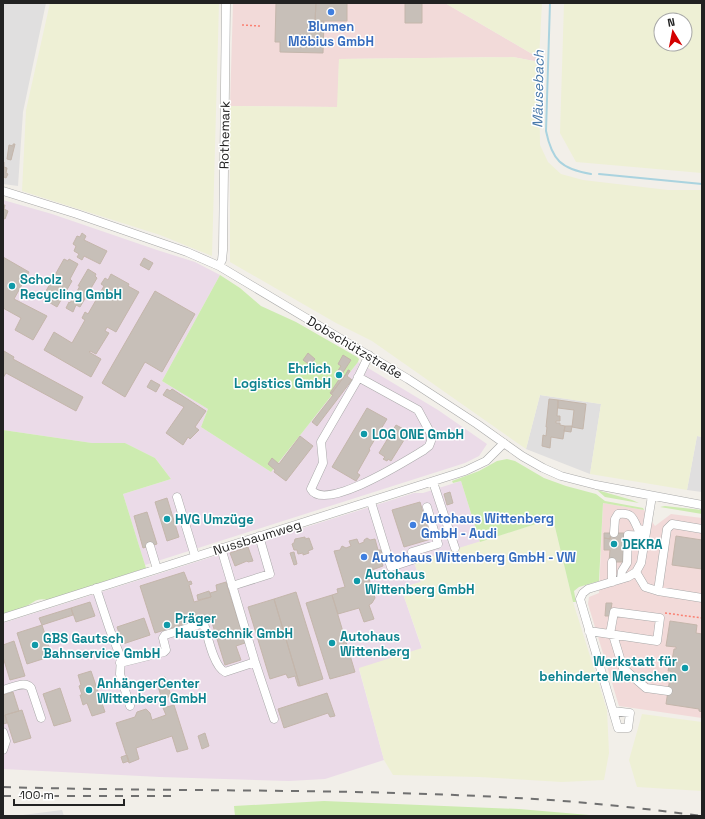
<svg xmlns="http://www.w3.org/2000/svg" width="705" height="819" font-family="'Space Grotesk',sans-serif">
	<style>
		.residential { fill: #e0dfdf }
		.commercial { fill: #f2dad9 }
		.industrial { fill: #ebdbe8 }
		.farmland { fill: #eef0d5; fill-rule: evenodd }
		.grass { fill: #cdebb0 }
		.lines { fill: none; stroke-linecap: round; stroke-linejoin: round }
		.stream { stroke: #aad3df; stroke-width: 2 }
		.building { fill: #c7bfb8; stroke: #c4b6ab }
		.minor-casing { stroke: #a9a9a9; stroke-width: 9 }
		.path { stroke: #fa8072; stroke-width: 1.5; stroke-dasharray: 2 2; stroke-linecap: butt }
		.minor { stroke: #fff; stroke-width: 8 }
		.rail { stroke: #707070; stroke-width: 2; stroke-dasharray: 8 8; stroke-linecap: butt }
		.shop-dot { fill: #3f7fe0; stroke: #fff; stroke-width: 1.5 }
		.culture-dot { fill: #0f9aa8; stroke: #fff; stroke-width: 1.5 }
		.labels { text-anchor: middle; stroke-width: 3; stroke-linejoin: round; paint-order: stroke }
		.shop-label { font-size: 13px; font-weight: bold; fill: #366cbe; stroke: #fff; text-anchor: start }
		.street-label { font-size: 13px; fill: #222; stroke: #fff }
		.culture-label { font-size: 13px; font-weight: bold; fill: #0d838f; stroke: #fff; text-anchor: start }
		.water-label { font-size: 14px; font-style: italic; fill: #4a7aab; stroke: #fff }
	</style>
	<rect width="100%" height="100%" fill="#f2efe9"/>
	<path class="residential" d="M3,3H46L23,112L18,186L3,184Z
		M540,395L601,404L590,474L526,449Z
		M697,436L702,437V492L687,490Z
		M62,810L64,816H15Z"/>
	<path class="commercial" d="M233,3H445L539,58V62L513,57L339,59L338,107L230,106Z
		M603,503L644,510L655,526L671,514L702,518V718L619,706L588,604L589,597L599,593Z"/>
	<path class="industrial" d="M3,200L52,214L157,250L195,262L220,275L162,381L208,409L201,427L271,472L358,362L438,410L487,444L479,456L465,463L145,565L123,494L171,479L155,458L125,443H92L3,430Z
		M461,481L480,542L414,562L421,582L401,588L422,649L359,669L384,760L325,779L289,781L160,777L3,769V623L414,493H423Z"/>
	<path class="farmland" d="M50,3H219L212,256L160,235L22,191L26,110Z
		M445,3H542L539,58Z
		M564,3H702V173L576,162L560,133ZM661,20H685V44H661Z
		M513,57L539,62L540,145L548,162L561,174L583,180L668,190H702V437L697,436L687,490L590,474L601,404L540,395L526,449L372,341L336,323L230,262V106L337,107L339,59Z
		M548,520L552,521L554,523L573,602L607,710L609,753L604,780L562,782L479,777L393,775L384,760L359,668L422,648L401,588L421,582L414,562Z
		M642,714L702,722V791L637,787L629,760Z"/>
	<path class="grass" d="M220,275L240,288L261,306L296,322L357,357L359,359L358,362L271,472L201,427L208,409L162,381Z
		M3,430L92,443H125L155,458L171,479L123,494L146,568L48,600C36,597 34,603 24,607C18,610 10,612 3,614Z
		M507,459L515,461L544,478L566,486L596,494L605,501L643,508L644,510L603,503L599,581L579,587L574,591L576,602H573L554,523L552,521L548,520L480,542L461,481L453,483L452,481L479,471L497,461Z
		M597,490L632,500L639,503L605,497Z
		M665,506L702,510V514L660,507Z
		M324,801L519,809L601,816H235L234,806Z"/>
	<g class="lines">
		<path class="stream" d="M550,3L546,131C552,160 561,169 591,174
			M599,174L702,184"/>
	</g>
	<path class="building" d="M276,3H316L315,21H324L323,53L280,52V42H275Z
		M316,3H347V21H315Z
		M405,3H422V23H405Z
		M13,144H15L11,160L7,159L9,145L13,146Z
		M3,162H4V167L7,168L6,173L8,174L6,178L4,177L3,180Z
		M3,205H5L4,209L8,211L5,219L3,218Z
		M82,233L86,236L84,240L107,251L100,264L84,256L82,260L77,257L79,254L74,251L76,246L73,244L77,236L80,237Z
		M3,257L29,272L14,299L47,316L33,340L15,330L21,318L3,308Z
		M144,258L153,263L149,270L140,265Z
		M64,259L68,261L69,259L78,264L70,279L72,281L57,307L42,298Z
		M88,269L96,274L95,276L97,278L80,307L76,305L73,312L66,308L69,302L70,303L80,286H78Z
		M111,274L129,284L128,286L139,292L116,332L107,327L105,331L109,333L96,354L90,351L89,352L101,359L91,377L44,350L54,332L72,343L85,320L82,318L85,312L88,314L104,286L101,284L105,278L108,280Z
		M155,291L195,314L162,372L145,362L125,397L102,383Z
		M4,351L14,357L13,359L83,397L76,411L6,373L3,378Z
		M308,353L315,359L310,365L303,360Z
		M343,355L351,360L342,374V376H345L348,370H349L331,394L330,393L340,378L335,375L341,366L338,364Z
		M349,370L350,371L347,376L352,380L317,426L312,422L333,395L331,394Z
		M151,380L160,385L156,392L147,387Z
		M167,389L170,391L172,389L206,411L195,427L199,430L190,439L188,437L183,445L166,433L184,407L163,395Z
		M549,399L558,400L557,416H560V421H556V423H560V425L565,426L563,439L551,437L550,448L542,446L543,435L546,436L547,427H546Z
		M558,400L586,404L583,429L572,427L574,410L558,408Z
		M367,408L387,419L369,449L370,450L357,473L360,475L356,481L332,467Z
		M396,425L409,432L391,461L388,459L387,461L383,459L385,457L379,453Z
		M565,426H572L571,432L564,431Z
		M300,436L313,446L286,481L274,472L275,470L268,464L272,458L279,464Z
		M450,492L453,503L447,505L444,494Z
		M167,498L179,537L167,541L155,502Z
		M420,502L431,539L404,547L392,510Z
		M147,512L157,544L143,548L134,516Z
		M604,533H611L610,539L604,538Z
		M611,533H624L623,562H609L610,550H604V538L610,539Z
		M676,536L702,540V569L672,565Z
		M305,537V539L309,538L313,549L308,551L309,553L303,555V553L298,554L297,550H294L292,544L294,543L295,539Z
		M367,538L370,540L375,539L378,550H381L382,552L380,555L383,566L372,570L368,576L375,598L372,603L369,605L374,619L364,622L359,608L338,614L332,595L338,593L337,589L345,587L334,551L340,550L342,546L346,548L351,546L349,541L357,539L359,544L364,542V540Z
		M248,547L253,561L248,562L247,561L235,566L230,553Z
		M294,552L297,564L294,565L290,553Z
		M184,572L188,582L191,581L192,584L189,585L194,602L211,597L210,593L217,591L216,585L226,582L245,643L236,646L241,660L225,665L210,616L155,633L140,586Z
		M209,591L211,597L198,600L197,595Z
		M296,592L323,679L300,686L274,599Z
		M332,595L355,672L330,679L306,603Z
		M274,599L300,686H298L295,676L288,678L286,674L270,679L248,607Z
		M90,602L95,616L76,622L71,608Z
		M606,603H612L610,616H605Z
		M71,608L73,615L42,625L39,618Z
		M144,618L150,635L123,644L117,627Z
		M670,621L697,625L696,633L702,634V712L699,711V709L666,704L671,671H668L669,666H671L674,649H676V647L666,646Z
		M42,625L52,656L27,664L17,633Z
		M14,641L25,676L10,680L3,657V645Z
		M91,671L105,712L92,716L87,703L83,705L80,695H82L79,686L81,685L78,675Z
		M165,677L171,696L162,699L156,680Z
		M60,688L71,721L54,726L43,694Z
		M13,692L19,711L5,715L7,723L3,724V695Z
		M327,693L335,716L330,717L328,713L284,728L278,709Z
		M174,705L188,749L177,752L172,736L136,748L139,759L129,763L116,723L135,717L137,712L146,709L150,713L152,720L166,715L163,708Z
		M22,710L31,738L14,743L5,715Z
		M205,733L209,746L202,749L198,736Z
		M127,755L129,761L123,763L121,757Z"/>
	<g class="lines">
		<g class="minor-casing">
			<path id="minor" d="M3,191L77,214L187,252L219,266L408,379L477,424L522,456L543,468L561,476L596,485L702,505
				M219,266L222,260L223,250L226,3
				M358,377L418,410L431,434V441L429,446L424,450C407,460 324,513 311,489L323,463L321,442L356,382L369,355
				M433,482L455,548
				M177,497L195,556
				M371,502L391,567L415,559L412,552L438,544L427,507
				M614,533L615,519L618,514C632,512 633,518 638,529L646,531
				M150,546L157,569
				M221,548L255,662L274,719
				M636,572L645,587L658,591L702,598
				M621,579L622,571L627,563L628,535L645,536
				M612,582V562
				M232,586L270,574L259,536
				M96,588L110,630L121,658L120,674L130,706
				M658,591L667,529L672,524L702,529
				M3,618L465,471L486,461L504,443
				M589,631L657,641L660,618L614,612L610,634
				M613,635L623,668L646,688L668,691
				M120,663L164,652L166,650L163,638L165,635L201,624L205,627C208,638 214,667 225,672L255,662
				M3,690C11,688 25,680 31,688L41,718
				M613,711L630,713L628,728H618L580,599L583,593L588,589L628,577L636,572L641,563L652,496
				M3,732L6,741L3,750"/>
		</g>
		<path class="path" d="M242,25L260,26
			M665,613L702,618"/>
		<use href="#minor" class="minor"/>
		<path class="rail" d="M3,787C174,792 346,788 516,798C578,801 641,808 702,816
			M3,796H179"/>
	</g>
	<g class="shop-dot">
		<circle cx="331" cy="12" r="4"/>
		<circle cx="413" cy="525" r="4"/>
		<circle cx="364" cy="557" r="4"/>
	</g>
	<g class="culture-dot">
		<circle cx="12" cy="286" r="4"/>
		<circle cx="339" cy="375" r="4"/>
		<circle cx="364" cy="434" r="4"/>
		<circle cx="167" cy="519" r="4"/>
		<circle cx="614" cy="544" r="4"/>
		<circle cx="357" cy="581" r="4"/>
		<circle cx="167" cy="625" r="4"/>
		<circle cx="332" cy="643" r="4"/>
		<circle cx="35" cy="645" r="4"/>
		<circle cx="685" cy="668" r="4"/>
		<circle cx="89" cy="690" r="4"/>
	</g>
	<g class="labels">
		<g class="shop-label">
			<text x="331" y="31" text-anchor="middle">Blumen<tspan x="331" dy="15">Möbius GmbH</tspan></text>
			<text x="421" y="523">Autohaus Wittenberg<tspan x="421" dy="15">GmbH - Audi</tspan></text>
			<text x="372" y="562">Autohaus Wittenberg GmbH - VW</text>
		</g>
		<g class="street-label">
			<text transform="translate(224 135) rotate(-89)" y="5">Rothemark</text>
			<text transform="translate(355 347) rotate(31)" y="5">Dobschützstraße</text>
			<text transform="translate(257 537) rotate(-17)" y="5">Nussbaumweg</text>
		</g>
		<g class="culture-label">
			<text x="20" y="284">Scholz<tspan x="20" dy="15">Recycling GmbH</tspan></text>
			<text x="331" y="373" text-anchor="end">Ehrlich<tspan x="331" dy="15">Logistics GmbH</tspan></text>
			<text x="372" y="439">LOG ONE GmbH</text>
			<text x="175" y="524">HVG Umzüge</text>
			<text x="622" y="549">DEKRA</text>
			<text x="365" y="579">Autohaus<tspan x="365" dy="15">Wittenberg GmbH</tspan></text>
			<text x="175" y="623">Präger<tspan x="175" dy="15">Haustechnik GmbH</tspan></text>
			<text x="340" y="641">Autohaus<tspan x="340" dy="15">Wittenberg</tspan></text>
			<text x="43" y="643">GBS Gautsch<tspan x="43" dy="15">Bahnservice GmbH</tspan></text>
			<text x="677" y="666" text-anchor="end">Werkstatt für<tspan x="677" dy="15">behinderte Menschen</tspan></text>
			<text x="97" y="688">AnhängerCenter<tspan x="97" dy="15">Wittenberg GmbH</tspan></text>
		</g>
		<g class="water-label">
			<text transform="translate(538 89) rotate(-89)" y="5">Mäusebach</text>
		</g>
	</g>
	<rect width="705" height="819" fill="none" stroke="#222222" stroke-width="8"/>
	<g transform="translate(673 32) rotate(350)"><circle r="19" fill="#ffffff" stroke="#a7a7a7"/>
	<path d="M0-3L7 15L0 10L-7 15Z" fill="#d40000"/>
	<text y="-6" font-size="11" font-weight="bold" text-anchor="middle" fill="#222222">N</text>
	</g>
	<path d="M14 799v6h110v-6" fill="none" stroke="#222222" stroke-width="2"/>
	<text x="20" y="799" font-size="12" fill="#222222" stroke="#ffffff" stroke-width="3" paint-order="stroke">100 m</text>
</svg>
